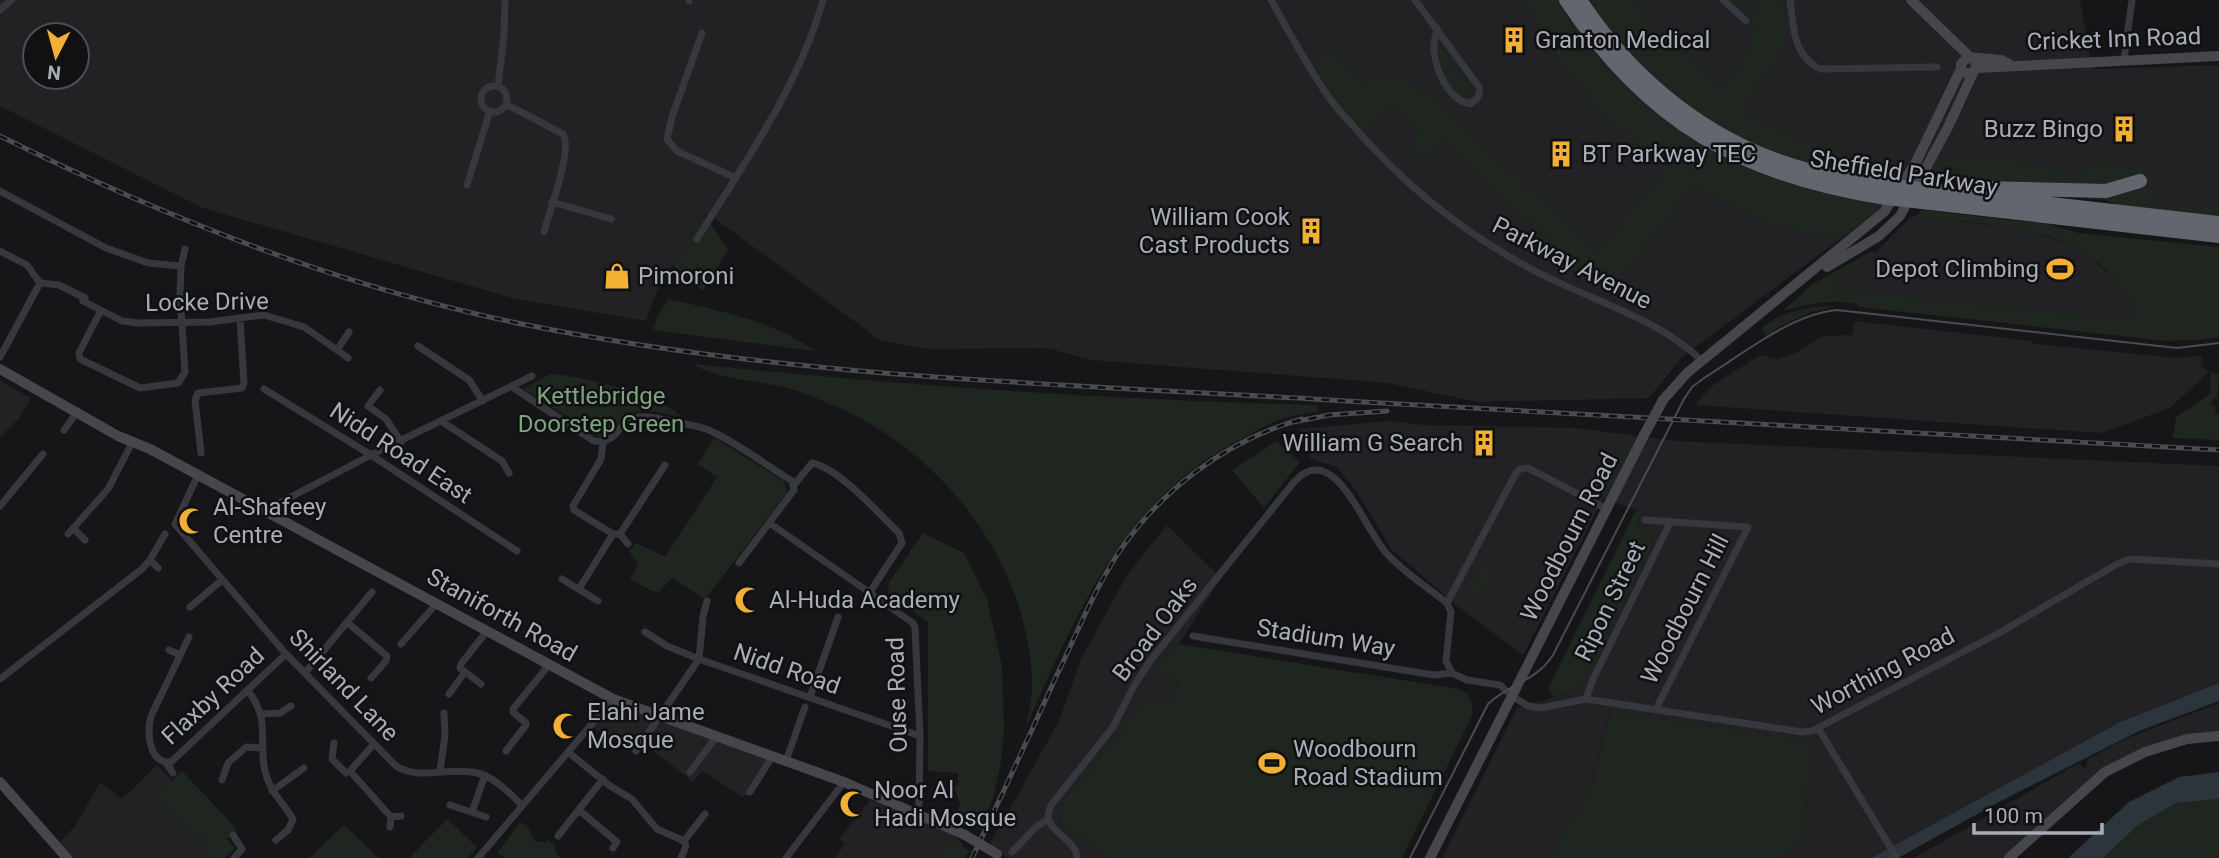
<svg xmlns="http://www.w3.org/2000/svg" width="2219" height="858" font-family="Roboto,sans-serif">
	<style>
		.built { fill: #222225; fill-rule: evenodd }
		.green { fill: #1e261f }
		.water { fill: #2c353c }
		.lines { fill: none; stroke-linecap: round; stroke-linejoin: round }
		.street { stroke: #37383d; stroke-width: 7 }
		.secondary { stroke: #45474d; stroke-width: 10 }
		.highway { stroke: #63666e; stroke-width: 14 }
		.tram { stroke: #4a4c52; stroke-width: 2 }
		.rail-casing { stroke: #4a4c52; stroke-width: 5 }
		.rail { stroke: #111113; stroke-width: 2.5; stroke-dasharray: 8; stroke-linecap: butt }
		.secondary-bridge { stroke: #45474d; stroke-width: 10 }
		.highway-bridge { stroke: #63666e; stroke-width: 14 }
		.labels { text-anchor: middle; stroke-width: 5; stroke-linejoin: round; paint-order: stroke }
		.street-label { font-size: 24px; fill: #a8adb8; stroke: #111113 }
		.poi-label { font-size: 24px; fill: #a8adb8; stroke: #111113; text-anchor: start }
		.park-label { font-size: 24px; fill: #7fa381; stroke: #111113 }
	</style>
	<rect width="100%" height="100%" fill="#161618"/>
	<path class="built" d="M0,0H2080L2091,62L2096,69L2219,65V211L2082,198L1901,173L1879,212L1840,239L1682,357L1649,398L1477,402L1388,383L1092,360L1046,348L926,349L880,340L714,218L704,214L657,291L646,321L516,299L203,208L0,106ZM35,35H77V77H35Z
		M1912,216L2027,229L2083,250L2121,285L2138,320L1833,289L1850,270L1875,255V253Z
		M1855,321L2032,341V344H2035L2177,358L2200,356L2202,357L2201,365L2209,372L2170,408L2101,433L1695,405L1712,386L1760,355L1777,359L1796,353L1823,336L1852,335Z
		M0,381L31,398L20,417L0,437Z
		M1389,421L1424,425L1576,428L1676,441L2219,466V683L2120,722L1871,858H1781L1805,838L1609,716L1593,780L1550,858H1442L1517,708L1577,691L1654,540L1638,527L1641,511L1603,499L1523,655L1460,608L1392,550L1357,492L1337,467L1311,459L1299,429Z
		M1167,525L1221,578L1179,644L1155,668L1177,682L1170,703L1058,818L1067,830L1110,858H1007L990,844L1059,721L1081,659L1127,575Z
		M613,699L772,757L750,792L743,797L702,771L693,782L642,742L634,753L616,737L612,741L591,725Z
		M2219,703V736L2192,738L2103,771L2015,858H1914L2079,763L2085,770L2088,759L2125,739Z
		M157,765L172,780L158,794L208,846L203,851L210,858H73L60,842L76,825L100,782L122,799Z
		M870,800L948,828L963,845L954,858H835L845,844L839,839Z"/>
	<path class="green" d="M1524,0H1557C1605,83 1686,149 1777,180C1809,191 1842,198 1876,204L1881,210L1879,212L1837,238L1780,228L1691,184C1669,222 1634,264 1599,290L1444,138L1424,159L1409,146L1419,131L1392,106L1366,133L1339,105L1314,65L1332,49L1360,82L1394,75L1426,92L1597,252L1670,164C1652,152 1633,140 1617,126C1578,90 1548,47 1524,0Z
		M1585,0H1630L1650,23L1719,87L1755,48L1746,38L1755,30L1750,19L1757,7L1753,2L1735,3L1726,0H1781C1783,10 1787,23 1786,33C1783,61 1760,82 1744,103V110L1750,116L1796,136V141L1816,150L1826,135L1850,165L1889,174L1888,177L1856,173L1773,155L1728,134L1646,75Z
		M1433,39L1471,88L1469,101H1463L1440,73Z
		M2171,151L2188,154L2187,158L2168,162L2126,183L2052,188L1935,179L1933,177L1943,156L2024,161L2052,169L2084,172L2085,167L2092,168V162L2146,169L2147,163L2156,164L2157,156L2169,158Z
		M2151,184V201L2219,208V218L2126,208L2106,201L2110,196L2125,194Z
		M1922,210L2048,224L2078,233L2219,247V337L2195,340L2167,341L1858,307L1857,304C1832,298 1809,305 1784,310L1811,285L1872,251L1876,255L1850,270L1833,289L2137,320C2103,223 2001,226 1915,217Z
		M704,214L728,250L703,291L673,265Z
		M669,299C718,311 773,320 815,351L653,330L658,315Z
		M1836,306L1811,312L1775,329L1774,332L1767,336L1764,333L1762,328C1783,311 1809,305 1836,306Z
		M692,364C900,385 1108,400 1317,405L1318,411C1304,414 1289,416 1276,421C1265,425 1254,432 1243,438C1123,499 1078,611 1026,727C1028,714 1032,699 1032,685C1031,568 945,454 839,408C820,400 799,390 779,386C750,380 718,379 692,364Z
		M2211,372L2219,375L2217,399H2213L2211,406L2216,407L2215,414L2219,415V440L2173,438L2176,417L2210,394Z
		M550,374C580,375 661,396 681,416C665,416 642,404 627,416C616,426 614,439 597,436L523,389Z
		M1626,434L1633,436L1604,494L1597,497L1592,494L1595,487L1599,489Z
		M714,438L784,481L787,493L705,599L672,578L659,592L650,590L630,579L638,564L629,551L636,543L665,557L717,477L698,464Z
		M1276,441L1300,462L1264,508L1232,470Z
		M1636,510L1641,511L1638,527L1651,531L1653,544L1577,691L1553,697L1548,689Z
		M923,533L964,553L987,600L1002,665L1004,728L1001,763L993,798L980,830L955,814L960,804L952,782L958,787V773L928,771V622L888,593L889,582Z
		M1481,565L1540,594L1538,596L1503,578L1501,580L1494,577L1485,591L1482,590L1469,599L1467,608L1462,601Z
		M1179,644L1458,689C1471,693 1474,703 1472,716L1402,858H1110L1067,830L1061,825L1058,810L1145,701L1170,702L1177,682L1155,668Z
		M1615,712L1809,741L1805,839L1781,858H1550L1593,780L1609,716Z
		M182,771L237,829L227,839L235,848L225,858H210L203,851L208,846L157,794Z
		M2219,799V858H2103L2137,826L2176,803Z
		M447,819L477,847L468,858H409Z
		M520,822L527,826L535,841L546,843L548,840L554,844L557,855L562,858H505L497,853Z
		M344,825L379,858H309Z
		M951,840L969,851L966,858H939Z"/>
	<path class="water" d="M2219,683V701L2139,731L1999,802L1898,858H1871L2120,722Z
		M2219,772V799L2176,803L2137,826L2103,858H2068L2129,802L2179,777Z"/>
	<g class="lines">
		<path class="street" d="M1271,0C1289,32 1307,66 1328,96C1336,108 1346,118 1356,129C1408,189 1472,239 1543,275C1596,302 1659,319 1702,361
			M1415,0L1479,87C1481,96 1477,99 1470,104C1448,99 1436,71 1434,51C1433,43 1436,35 1437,28
			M1723,0L1746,21
			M1790,0C1794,28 1792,54 1820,69L1937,67
			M689,1V0
			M0,10L12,0
			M702,33L672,117L667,139L677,151L736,178
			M2124,60L2132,0
			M481 99a13 13 0 1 1 26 0a13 13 0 1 1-26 0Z
			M498,86L504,35L505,0
			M506,104L563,134C573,150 549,212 544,232
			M467,185L490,111
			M0,191L106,248L148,263L181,266L180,294L185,372L178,383L140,388L80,359L79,353L100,312
			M552,202L611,219
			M697,239C745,162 798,88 823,0
			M0,251L27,265L40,283
			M181,266L185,249
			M418,346L469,380L483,401
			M337,350L348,358
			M0,357L40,283L59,285L85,298L83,301L122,321L138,323L209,322L264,315L304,327L337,350L349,332
			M512,387L594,441C623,444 616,418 638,417C649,416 660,419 670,421C684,424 700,425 713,432C740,445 766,465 792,481L794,490L739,563
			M264,389L371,455L517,551
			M380,390L368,406L386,419L401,442
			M441,421L502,461L509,473
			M64,430L78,411
			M603,442L601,459L573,506L574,510L613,534H620L628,544
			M201,453L195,400L198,393L242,388L244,383L240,318
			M198,475L175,524L286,654L396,766C420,781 450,766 477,773C495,777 509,793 522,805
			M794,485L812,463C839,468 878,513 899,533L902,543L870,592
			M0,506L43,454
			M264,511L371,455L532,376
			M1645,520L1748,527L1656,709
			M771,524L913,623L915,628L920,736L919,805L917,813
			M74,529L85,540
			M68,534L108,489L133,441
			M620,534L665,465
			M150,560L158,568
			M562,579L598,601
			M579,589L613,534
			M1447,603L1516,473L1520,469L1528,468L1607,509
			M190,607L222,580
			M348,623L387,656L386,661L371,678
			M645,632L667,646L699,659L920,736
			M1193,636L1434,675L1452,673
			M189,637L151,716C147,731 148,764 171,762L286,654
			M401,644L437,603
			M169,650L180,655
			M305,673L372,592
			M0,679L142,569L150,560L165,534
			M481,684L460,668L461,664L487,631
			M248,691C271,720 258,738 265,771C269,791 283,802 293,819L288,830L276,840
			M449,694L465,672
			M810,697L838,617
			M1586,699L1593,679L1671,521
			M262,714L280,713L291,706
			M1818,728L1897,858
			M334,743L332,759L346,773
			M374,744L350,771L391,817
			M506,751L526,725V723L513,712V709L548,666
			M636,751L699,659L703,616L707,601
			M568,752L610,786L632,799L657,829L684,841
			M786,761L805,707
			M166,763L173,773
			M440,771L445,736L444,713
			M690,772L716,737
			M222,780L228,763L246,747L262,748
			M272,791L304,768
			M750,792L772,757
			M450,805L486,817
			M579,810L617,842L613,848
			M472,812L485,775
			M390,827L391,817L401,816
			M233,835L242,849L234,858
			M558,836L603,779
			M1012,852L1036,827L1048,819
			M478,858L613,699
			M681,858L686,846L684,841L705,814
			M786,858L844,782
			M1077,858C1076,835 1036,831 1052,804L1113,727L1134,686L1150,661L1294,482C1335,437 1364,531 1388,555C1405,573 1427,587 1447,603L1451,612L1446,661L1452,673L1467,680L1500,685L1512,696L1528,706L1541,708L1586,699L1802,732L1812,731L1999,633L2117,564L2130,559L2219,564"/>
		<path class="secondary" d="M1911,0L1971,58
			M1972,58L1976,63V69L1971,73H1965L1961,69V64L1968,57L2001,60L2008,63
			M1977,68L2219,56
			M1827,267L1879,236L1900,216L1948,127L1973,73
			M0,369L118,436L150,449L613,699L844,782L965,835
			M1663,400L1687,373L1884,212L1915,164L1961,69
			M0,782L67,858
			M1430,858L1643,437
			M2009,858L2105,772L2145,752L2187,739L2219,736"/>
		<path class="highway" d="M1566,0C1647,123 1742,176 1886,198
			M1580,0C1634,82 1712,145 1808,170C1835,178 1864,182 1892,186
			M1981,188L2106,191L2140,181
			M1929,190L2219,223
			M1922,202L2219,236"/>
		<path class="tram" d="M1410,858L1488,704C1509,683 1536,682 1553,655L1684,399L1692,387L1704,378C1743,354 1791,314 1837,310L2177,348L2219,343"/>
		<g class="rail-casing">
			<path id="rail" d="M0,136C166,218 340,287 522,324C793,379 1071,384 1346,401C1637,418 1928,433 2219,450
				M1293,422L1329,415L1387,411
				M972,858C1000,799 1028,739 1055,679C1075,638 1092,594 1117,555C1160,490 1227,440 1302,419"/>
		</g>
		<use href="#rail" class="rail"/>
		<path class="secondary-bridge" d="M1643,437L1663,400
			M965,835L997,854"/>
		<path class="highway-bridge" d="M1892,186L1929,190
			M1886,198L1922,202"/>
	</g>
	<defs>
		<g id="building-bare" transform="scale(2.1)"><path d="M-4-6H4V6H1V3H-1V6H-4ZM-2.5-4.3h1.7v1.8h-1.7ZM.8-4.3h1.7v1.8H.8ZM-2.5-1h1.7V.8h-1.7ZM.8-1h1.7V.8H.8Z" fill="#f2b134" stroke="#111113" stroke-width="2.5" paint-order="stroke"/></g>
		<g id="stadium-bare" transform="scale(2.1)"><path d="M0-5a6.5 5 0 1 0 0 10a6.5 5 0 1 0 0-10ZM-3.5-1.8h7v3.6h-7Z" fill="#f2b134" stroke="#111113" stroke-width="2.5" paint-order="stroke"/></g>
		<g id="shop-bare" transform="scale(2.1)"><path d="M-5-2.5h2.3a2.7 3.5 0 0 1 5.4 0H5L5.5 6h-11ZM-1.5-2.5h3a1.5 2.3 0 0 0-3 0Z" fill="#f2b134" stroke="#111113" stroke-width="2.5" paint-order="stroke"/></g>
		<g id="mosque-bare" transform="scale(2.1)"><path d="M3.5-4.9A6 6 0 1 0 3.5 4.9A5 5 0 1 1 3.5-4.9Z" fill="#f2b134" stroke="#111113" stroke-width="2.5" paint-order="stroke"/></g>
	</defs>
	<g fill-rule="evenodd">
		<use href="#building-bare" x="1514" y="40"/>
		<use href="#building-bare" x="2124" y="129"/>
		<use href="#building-bare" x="1561" y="154"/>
		<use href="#building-bare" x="1311" y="231"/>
		<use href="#stadium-bare" x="2060" y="269"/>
		<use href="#shop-bare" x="617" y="276"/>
		<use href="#building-bare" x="1484" y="443"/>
		<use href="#mosque-bare" x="192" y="521"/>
		<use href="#mosque-bare" x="748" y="600"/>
		<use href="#mosque-bare" x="566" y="726"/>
		<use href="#stadium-bare" x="1272" y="763"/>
		<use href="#mosque-bare" x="853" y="804"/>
	</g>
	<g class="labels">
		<g class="street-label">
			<text transform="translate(2114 39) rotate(-2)" y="8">Cricket Inn Road</text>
			<text transform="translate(1904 173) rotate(9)" y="8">Sheffield Parkway</text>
			<text transform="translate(1572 263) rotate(27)" y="8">Parkway Avenue</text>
			<text transform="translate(207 302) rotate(-1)" y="8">Locke Drive</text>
			<text transform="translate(401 453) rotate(33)" y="8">Nidd Road East</text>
			<text transform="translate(1569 537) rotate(-63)" y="8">Woodbourn Road</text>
			<text transform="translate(1610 601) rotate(-64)" y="8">Ripon Street</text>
			<text transform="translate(1685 609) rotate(-63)" y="8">Woodbourn Hill</text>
			<text transform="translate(502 615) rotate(29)" y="8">Staniforth Road</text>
			<text transform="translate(1155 629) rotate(-53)" y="8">Broad Oaks</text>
			<text transform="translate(1326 638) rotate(9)" y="8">Stadium Way</text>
			<text transform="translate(787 669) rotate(19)" y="8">Nidd Road</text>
			<text transform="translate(1883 671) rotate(-28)" y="8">Worthing Road</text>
			<text transform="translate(344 685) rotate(46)" y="8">Shirland Lane</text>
			<text transform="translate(897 695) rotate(-92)" y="8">Ouse Road</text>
			<text transform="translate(213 696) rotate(-43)" y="8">Flaxby Road</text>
		</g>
		<g class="poi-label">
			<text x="1535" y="48">Granton Medical</text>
			<text x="2103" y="137" text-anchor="end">Buzz Bingo</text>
			<text x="1582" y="162">BT Parkway TEC</text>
			<text x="1290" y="225" text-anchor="end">William Cook<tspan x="1290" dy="28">Cast Products</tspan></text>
			<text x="2039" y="277" text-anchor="end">Depot Climbing</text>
			<text x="638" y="284">Pimoroni</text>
			<text x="1463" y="451" text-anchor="end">William G Search</text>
			<text x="213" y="515">Al-Shafeey<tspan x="213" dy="28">Centre</tspan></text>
			<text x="769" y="608">Al-Huda Academy</text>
			<text x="587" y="720">Elahi Jame<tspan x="587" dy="28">Mosque</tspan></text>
			<text x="1293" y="757">Woodbourn<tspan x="1293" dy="28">Road Stadium</tspan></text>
			<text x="874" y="798">Noor Al<tspan x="874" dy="28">Hadi Mosque</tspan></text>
		</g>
		<g class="park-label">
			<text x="601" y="404">Kettlebridge<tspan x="601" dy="28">Doorstep Green</tspan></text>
		</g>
	</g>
	<g transform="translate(56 56) rotate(186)"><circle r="33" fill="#111113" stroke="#4d4f55" stroke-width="2"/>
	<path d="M0-5L12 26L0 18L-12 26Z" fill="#f2b134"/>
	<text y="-10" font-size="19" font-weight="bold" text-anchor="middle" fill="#a8adb8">N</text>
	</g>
	<path d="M1974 823v10h128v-10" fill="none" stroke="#a8adb8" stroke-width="3.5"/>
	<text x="1984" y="823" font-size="21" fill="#a8adb8" stroke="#111113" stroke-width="5" paint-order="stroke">100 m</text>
</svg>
